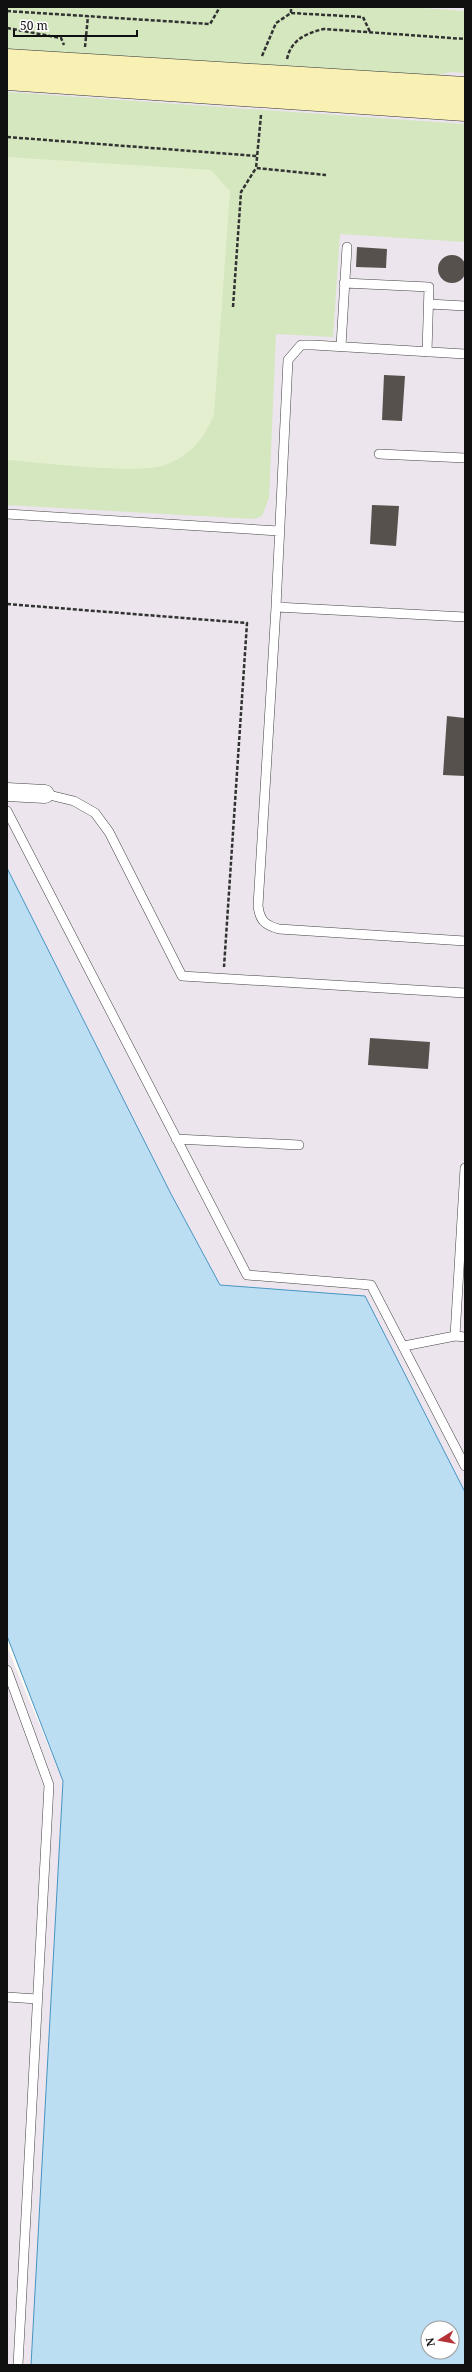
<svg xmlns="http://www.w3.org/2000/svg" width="472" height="2372" font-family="'Noto Serif',serif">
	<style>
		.industrial { fill: #ece5ed }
		.green { fill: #d4e7bf }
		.pitch { fill: #e4efd0 }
		.water { fill: #bbdef2; stroke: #4893c3; fill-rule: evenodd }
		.building { fill: #57514d }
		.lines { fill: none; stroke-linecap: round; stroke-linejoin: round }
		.lane-casing { stroke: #434343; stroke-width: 10 }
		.street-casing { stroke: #434343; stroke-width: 19 }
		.secondary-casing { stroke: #323232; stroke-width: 23 }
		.path { stroke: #323232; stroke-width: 2.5; stroke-dasharray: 4 2; stroke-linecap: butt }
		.lane { stroke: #fff; stroke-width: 9 }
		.street { stroke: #fff; stroke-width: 18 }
		.secondary { stroke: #f9f1b4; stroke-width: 22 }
	</style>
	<rect width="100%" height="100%" fill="#fefcf3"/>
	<path class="industrial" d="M7,7H465V1492L365,1296L220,1285L171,1194L7,868Z
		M7,1647L63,1781L31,2365H7Z"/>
	<path class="green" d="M7,7H409L465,11V73L451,72L424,79L7,51Z
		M7,92L465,124V242L340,234L333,337L276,334L269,498L262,516L253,519L7,505Z"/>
	<path class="pitch" d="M7,157L211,170L230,191L214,415C203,439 193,453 168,464C141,476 41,462 7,460Z"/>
	<path class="water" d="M7,868L171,1194L220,1285L365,1296L465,1492V2365H31L63,1781L7,1636ZM428,2328H452V2352H428Z"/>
	<path class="building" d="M357,247L387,249L386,268L356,267Z
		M438 269a14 14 0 1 1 28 0a14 14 0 1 1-28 0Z
		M384,375L405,376L402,421L382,420Z
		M372,505L399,506L396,546L370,544Z
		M447,716L465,718V776L443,775Z
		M370,1038L430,1042L428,1069L368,1065Z"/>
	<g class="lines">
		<g class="lane-casing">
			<path id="lane" d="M344,283L429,287L427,352
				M429,304L465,306
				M341,346L347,247
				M465,354L313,345H301L288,360L276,607L258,906C260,921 265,925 279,929L465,941
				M379,454L465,458
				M7,514L279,531
				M276,607L465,617
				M45,794L74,801L95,813L109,832L182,976L465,993
				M7,811L247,1275L371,1285L465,1466
				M176,1139L299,1145
				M455,1336L465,1168
				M404,1346L455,1336L465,1337
				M7,1670L49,1785L18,2365
				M7,1997L37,1999"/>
		</g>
		<g class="street-casing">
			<path id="street" d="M7,792L45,794"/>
		</g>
		<g class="secondary-casing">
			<path id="secondary" d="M7,60L465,88
				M7,79L465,110"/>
		</g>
		<path class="path" d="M7,11L210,24L220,7
			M291,13V7
			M7,28L61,38L64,45
			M85,47L88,16
			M262,56L276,23L291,13L363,17L370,32
			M287,59C291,40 306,33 324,29L465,39
			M261,115L256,168L326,175
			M7,137L257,156
			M233,307L241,192L256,168
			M7,604L247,623L224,967"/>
		<use href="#lane" class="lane"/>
		<use href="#street" class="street"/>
		<use href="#secondary" class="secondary"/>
	</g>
	<rect width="472" height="2372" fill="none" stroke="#101010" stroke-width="16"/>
	<g transform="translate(440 2340) rotate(259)"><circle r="19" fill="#ffffff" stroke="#9f9f9f"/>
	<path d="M0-3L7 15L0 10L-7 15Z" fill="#b53239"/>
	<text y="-6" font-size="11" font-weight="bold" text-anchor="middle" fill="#101010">N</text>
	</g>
	<path d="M14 30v6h123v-6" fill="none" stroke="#101010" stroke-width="2"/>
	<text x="20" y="30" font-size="12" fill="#101010" stroke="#ffffff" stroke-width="3" paint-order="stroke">50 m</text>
</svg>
